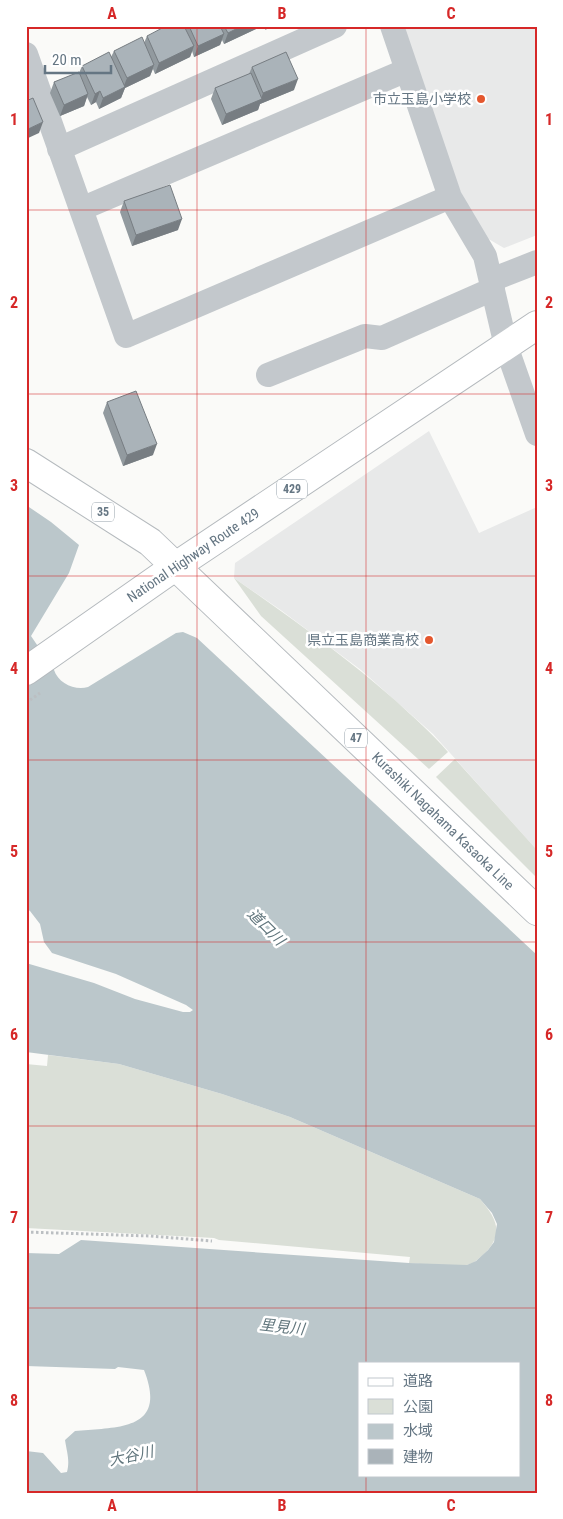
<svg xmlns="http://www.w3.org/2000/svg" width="563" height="1519" font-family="'Roboto Condensed','Noto Sans JP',sans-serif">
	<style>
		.built { fill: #e8e9e9 }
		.green { fill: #dadfd7 }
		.water { fill: #bbc7cb; fill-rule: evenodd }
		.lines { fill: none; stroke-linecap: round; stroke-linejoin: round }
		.major-casing { stroke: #b5babe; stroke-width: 30 }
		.highway-casing { stroke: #b4b9bd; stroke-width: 30 }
		.path { stroke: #bbbfc2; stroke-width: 3; stroke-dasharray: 2.5 2.5; stroke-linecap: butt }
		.minor { stroke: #c3c8cc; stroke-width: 24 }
		.major { stroke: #fff; stroke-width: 28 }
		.highway { stroke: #fff; stroke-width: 28 }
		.wall { fill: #929a9f }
		.shaded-wall { fill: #777d82 }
		.building { fill: #aab3b9; stroke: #777d82 }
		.grid { fill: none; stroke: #d62828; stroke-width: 1; stroke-opacity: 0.55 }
		.poi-dot { fill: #e4572e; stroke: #fff; stroke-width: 2 }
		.labels { text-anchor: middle; stroke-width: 5; stroke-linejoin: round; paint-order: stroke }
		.shield { fill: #fff; stroke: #939fa8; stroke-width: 1 }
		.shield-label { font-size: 12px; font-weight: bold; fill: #657683 }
		.poi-label { font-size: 14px; fill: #657683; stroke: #fff; text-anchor: end }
		.street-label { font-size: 14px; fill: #657683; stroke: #fff }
		.water-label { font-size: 15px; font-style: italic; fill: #60757c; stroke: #fff }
		.neatline { fill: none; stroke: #d62828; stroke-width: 2 }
		.grid-label { font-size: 16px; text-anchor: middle; font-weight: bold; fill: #d62828 }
	</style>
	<rect width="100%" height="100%" fill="#fafaf8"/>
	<path class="built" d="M401,26H537V235L504,248L485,237L450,172Z
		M429,431L479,533L537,507V850L433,734L361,670L282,611L234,578L235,563Z"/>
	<path class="green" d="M234,578C290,617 345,656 396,701C414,718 432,733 448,752L429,769L261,616Z
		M455,759L537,850V878L436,777Z
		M48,1055L119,1064L222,1094L290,1117L480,1199C497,1219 505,1234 483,1255C478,1259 473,1264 467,1265C453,1269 424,1264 409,1263L410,1257L219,1240L214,1238L26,1228V1064L47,1066Z"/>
	<path class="water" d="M26,505L51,522L79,545L69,573L31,636L54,670C58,683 75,691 88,687L176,633L183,632L197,638L537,955V1493H26V1451L43,1453L61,1473L67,1472C70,1460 67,1453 65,1440L75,1431C118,1427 168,1431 144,1370L118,1367L115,1369L26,1366V1253L59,1254L81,1240L409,1263L467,1265L476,1261L488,1250L494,1242L497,1224L492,1213L480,1199L290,1117L222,1094L119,1064L26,1052V963L94,983L135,999L183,1012H190L193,1010L186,1005L116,974L52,953L44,942L40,924L30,911L26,908ZM359,1363H519V1475H359Z"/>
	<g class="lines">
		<g class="major-casing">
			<path id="major" d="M26,463L150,542L537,911"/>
		</g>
		<g class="highway-casing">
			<path id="highway" d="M26,671L176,566L537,325"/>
		</g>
		<path class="path" d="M26,703L40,693
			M26,1232L150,1236L212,1241"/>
		<path class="minor" d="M392,26L450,197L485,256L506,346L537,434
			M26,54L126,336L450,197
			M59,149L335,26
			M81,209L407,70
			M491,280L537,262
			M268,375L365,336L382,338L493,289"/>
		<use href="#major" class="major"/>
		<use href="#highway" class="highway"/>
	</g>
	<path class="wall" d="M186,26H257L256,29L224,44L222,40L220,45L194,57L192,51L190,57L155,74L153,69L150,76L125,88L121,98L99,109L96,102L91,105L87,97L84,106L60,116L50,93L54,82L79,73L82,66L111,57L114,51L144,43L147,36L185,28Z
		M252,67L294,90L260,104L258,110L222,125L211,99L215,88L249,74Z
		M124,201L178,230L132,246L120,212Z
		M107,402L153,455L123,466L103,413Z"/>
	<path class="shaded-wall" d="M132,26H137L130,29Z
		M242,26H257L256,29L224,44L228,33Z
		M267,26H273L265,30Z
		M224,34L220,45L194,57L198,46Z
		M194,46L190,57L155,74L159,63Z
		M154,65L150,76L125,88L121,98L99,109L103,98L123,88L127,78Z
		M298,79L294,90L260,104L258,110L222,125L226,114L261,99L263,93Z
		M100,91L96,102L91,105L95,94Z
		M88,94L84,106L60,116L64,105Z
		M43,122L39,133L26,139V130Z
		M182,219L178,230L132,246L136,235Z
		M157,444L153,455L123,466L127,455Z"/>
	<path class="building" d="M166,26H184L194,46L159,63L147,36Z
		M189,26H220L224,34L198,46Z
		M224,26H242L228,33Z
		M142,37L154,65L127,78L114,51Z
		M109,52L125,87L103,98L100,91L95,94L82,66Z
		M286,52L298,79L263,93L252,67Z
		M79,72L88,94L64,105L54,82Z
		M251,73L262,99L226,114L215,88Z
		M33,98L43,122L26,130V101Z
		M170,185L182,219L136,235L124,201Z
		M136,391L157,444L127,455L107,402Z"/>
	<path class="grid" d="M197,26V1493M366,26V1363M26,210H537M26,394H537M26,576H537M26,760H537M26,942H537M26,1126H537M26,1308H537M366,1475V1493"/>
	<g class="poi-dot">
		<circle cx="481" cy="99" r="5"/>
		<circle cx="429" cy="640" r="5"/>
	</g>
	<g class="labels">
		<g class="shield">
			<rect x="277" y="479.5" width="30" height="19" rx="4"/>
			<rect x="92" y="502.5" width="22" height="19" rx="4"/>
			<rect x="345" y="728.5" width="22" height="19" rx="4"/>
		</g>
		<g class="shield-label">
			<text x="292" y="493">429</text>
			<text x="103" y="516">35</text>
			<text x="356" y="742">47</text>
		</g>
		<g class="poi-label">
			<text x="471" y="104">市立玉島小学校</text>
			<text x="419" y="645">県立玉島商業高校</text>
		</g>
		<g class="street-label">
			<text transform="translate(193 555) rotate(-34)" y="5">National Highway Route 429</text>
			<text transform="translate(443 821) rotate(44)" y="5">Kurashiki Nagahama Kasaoka Line</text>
		</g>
		<g class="water-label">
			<text transform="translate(266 927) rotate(45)" y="5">道口川</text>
			<text transform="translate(282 1327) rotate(6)" y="5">里見川</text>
			<text transform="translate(131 1456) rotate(-12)" y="5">大谷川</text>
		</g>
	</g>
	<rect width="563" height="1519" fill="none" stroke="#ffffff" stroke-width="55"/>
	<rect x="358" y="1362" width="162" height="115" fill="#ffffff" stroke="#c1c8cd"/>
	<rect x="368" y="1378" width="25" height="8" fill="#ffffff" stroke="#c1c8cd"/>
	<text x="403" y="1386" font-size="15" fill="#657683">道路</text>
	<rect x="368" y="1399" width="25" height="15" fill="#dadfd7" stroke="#c1c8cd"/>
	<text x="403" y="1412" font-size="15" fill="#657683">公園</text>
	<rect x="368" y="1424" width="25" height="15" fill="#bbc7cb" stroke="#c1c8cd"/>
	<text x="403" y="1436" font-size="15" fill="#657683">水域</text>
	<rect x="368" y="1449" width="25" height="15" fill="#aab3b9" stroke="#c1c8cd"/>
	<text x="403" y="1462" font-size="15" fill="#657683">建物</text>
	<path d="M45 65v8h66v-8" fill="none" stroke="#657683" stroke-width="2.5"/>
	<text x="52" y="65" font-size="15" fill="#657683" stroke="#ffffff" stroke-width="4" paint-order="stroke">20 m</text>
	<rect x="28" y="28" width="508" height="1464" class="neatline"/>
	<g class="grid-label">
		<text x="112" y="19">A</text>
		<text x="282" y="19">B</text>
		<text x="451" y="19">C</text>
		<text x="14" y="125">1</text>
		<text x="549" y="125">1</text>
		<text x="14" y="308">2</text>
		<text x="549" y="308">2</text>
		<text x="14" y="491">3</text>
		<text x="549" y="491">3</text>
		<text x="14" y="674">4</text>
		<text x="549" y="674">4</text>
		<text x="14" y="857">5</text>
		<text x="549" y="857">5</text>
		<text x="14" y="1040">6</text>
		<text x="549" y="1040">6</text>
		<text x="14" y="1223">7</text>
		<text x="549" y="1223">7</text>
		<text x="14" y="1406">8</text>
		<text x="549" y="1406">8</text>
		<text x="112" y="1511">A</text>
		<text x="282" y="1511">B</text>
		<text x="451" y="1511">C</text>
	</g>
</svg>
